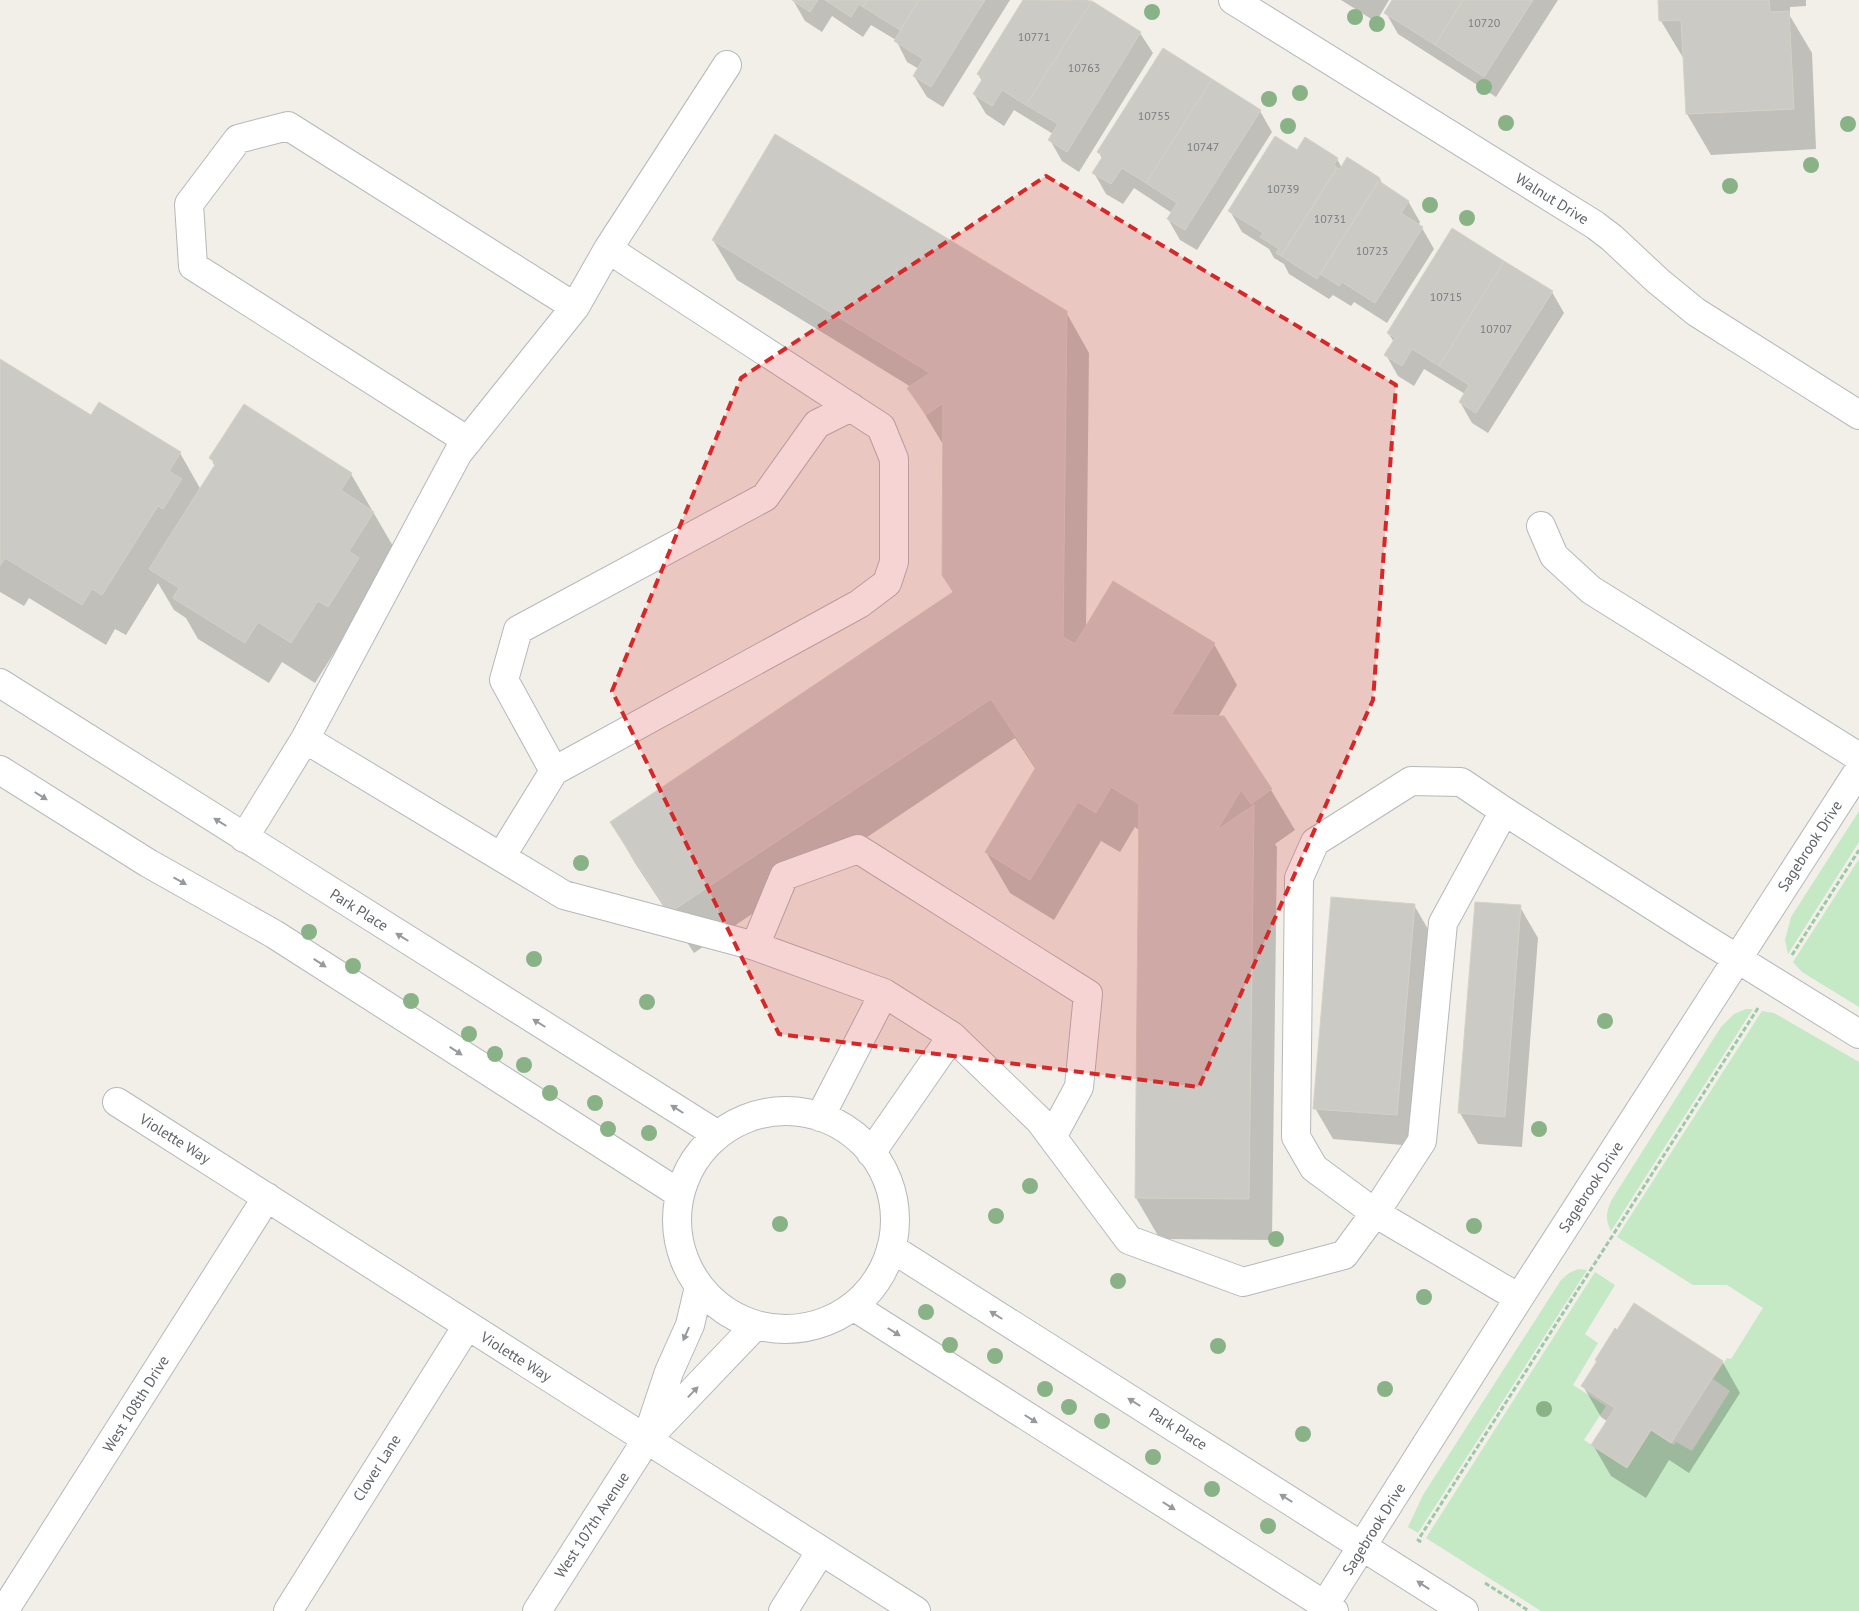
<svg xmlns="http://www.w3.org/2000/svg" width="1859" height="1611" font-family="'PT Sans',sans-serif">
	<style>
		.green { fill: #c5e8c5 }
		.shadow { fill: #0003 }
		.building { fill: #cccac5; stroke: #d6d1c6 }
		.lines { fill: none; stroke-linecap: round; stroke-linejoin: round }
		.minor-casing { stroke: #b5b8bc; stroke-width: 30 }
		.path { stroke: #9cc7a9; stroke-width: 3; stroke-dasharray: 5 2.5; stroke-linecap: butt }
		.minor { stroke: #fff; stroke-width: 28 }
		.tree { fill: #89b387 }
		.oneway { fill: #979a9d }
		.marked { fill: #d62828; fill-opacity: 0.2; stroke: #d62828; stroke-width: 4; stroke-dasharray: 10 6; stroke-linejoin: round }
		.labels { text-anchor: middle; stroke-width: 5; stroke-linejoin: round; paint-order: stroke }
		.number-label { font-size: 12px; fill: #7a7d7f }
		.street-label { font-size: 15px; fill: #5f6368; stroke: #fff }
	</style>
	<rect width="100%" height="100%" fill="#f1efe8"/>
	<path class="green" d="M1859,811V842L1788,954L1785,940L1791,917Z
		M1859,859V1007L1802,972L1793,962Z
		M1746,1009H1753L1611,1231C1605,1219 1606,1213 1611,1201L1721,1027L1734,1014Z
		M1762,1011L1774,1013L1859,1062V1611H1541L1426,1538L1595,1272L1615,1285L1585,1334L1598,1343L1573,1385L1606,1406L1584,1440L1627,1468L1651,1430L1674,1445L1676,1442L1692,1451L1730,1391L1713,1379L1727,1358L1731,1359L1763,1308L1727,1285H1693L1617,1237Z
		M1578,1269L1587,1270L1418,1533L1408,1527L1423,1495L1561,1280L1569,1273Z"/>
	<path class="shadow" d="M793,0H1010L943,107L927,97L914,76L919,69L907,62L896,40L871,25L863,37L832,16L822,32L805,21Z
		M1024,0H1088L1140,33L1153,53L1079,172L1062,161L1050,140L1053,134L1014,110L1004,126L986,114L974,94L982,81L978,74Z
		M1341,0H1389L1376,22Z
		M1394,0H1558L1496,97L1398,34L1386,13Z
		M1659,0H1806V6L1790,7V16L1812,53L1816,149L1711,155L1687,114L1685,61L1661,21Z
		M1163,50L1260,111L1272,132L1197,250L1180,240L1168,219L1172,213L1134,188L1123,204L1106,194L1094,173L1102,159L1099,152Z
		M1298,151L1337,159L1342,168L1348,159L1380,179L1383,185L1408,201L1420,222L1418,226L1422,228L1434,249L1387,323L1354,302L1351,306L1333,295L1329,299L1289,274L1284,264L1274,258L1269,249L1242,232L1230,211Z
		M713,240L1066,312L1089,353L1086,628L1214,644L1237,685L1218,717H1223L1271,790L1295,830L1275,844L1277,847L1272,1240L1160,1239L1136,1198L1140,831L1135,827L1120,852L1101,841L1054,920L1010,893L986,852L1036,770L1015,738L694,953L635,863L611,822L954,593L943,575L944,446L909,388L911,387L737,280Z
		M1552,292L1564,313L1488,433L1472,423L1460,402L1465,394L1424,369L1414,386L1398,376L1386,355L1394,342L1388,333Z
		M0,360L91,417L180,453L201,490L215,467L211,458L351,474L397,553L315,683L282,662L269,683L198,639L186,618L174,610L158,583L126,635L115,629L106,645L29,598L24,606L0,592Z
		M1414,905L1432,936L1414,1146L1333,1139L1315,1108Z
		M1520,907L1538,938L1522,1147L1478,1144L1460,1113Z
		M1722,1361L1740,1393L1689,1473L1669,1460L1646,1498L1611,1476L1593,1445L1608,1422L1601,1417L1583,1386L1598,1363Z"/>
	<path class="building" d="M792,0H818L810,12Z
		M825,0H867L863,7L859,4L851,17Z
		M867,0H919L900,30L863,7Z
		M919,0H985L931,87L913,76L923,59L894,41Z
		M1023,0L1092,1L1026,105L1002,90L992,106L973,94L983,78L977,74Z
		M1392,0H1463L1435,45L1384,13Z
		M1463,0H1533L1484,77L1435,45Z
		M1658,0H1769L1770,12L1789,11L1794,109L1686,114L1681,20L1659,21Z
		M1092,1L1141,32L1067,152L1048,140L1058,124L1026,105Z
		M1163,48L1212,79L1146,183L1122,168L1111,184L1092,173L1103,156L1097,152Z
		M1212,79L1261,110L1185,230L1167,219L1177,203L1146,183Z
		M775,134L1067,311L1063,637L1075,644L1113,581L1215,643L1171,715L1224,716L1272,789L1251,804L1241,790L1217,830L1254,805L1249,1199L1135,1198L1139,804L1111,787L1096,813L1078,802L1030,880L985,852L1036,767L991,699L669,913L610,822L953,592L942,575L943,403L926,415L907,388L930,373L712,240Z
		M1275,136L1297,150L1305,137L1338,158L1334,165L1337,168L1281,256L1276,253L1279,249L1260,237L1263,233L1228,211Z
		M1347,157L1380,178L1317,279L1281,256L1337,168L1340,169Z
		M1379,181L1409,201L1401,213L1423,227L1375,303L1342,282L1339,286L1320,274Z
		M1452,228L1504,261L1439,366L1412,349L1402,366L1384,355L1395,338L1387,333Z
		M1504,261L1553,291L1476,413L1459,402L1469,385L1439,366Z
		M0,359L91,415L99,402L181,452L169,471L182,479L163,509L158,506L102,595L92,589L82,605L5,558L0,566Z
		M244,404L352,473L341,490L374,512L349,551L359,558L328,607L318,601L291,643L258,622L245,643L173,598L179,588L149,569L216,463L209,458Z
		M1331,897L1415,904L1397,1115L1313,1109Z
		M1475,902L1521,905L1505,1117L1458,1113Z
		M1634,1303L1723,1361L1671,1443L1651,1430L1627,1468L1591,1445L1615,1408L1581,1386L1597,1361L1595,1360L1615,1328L1617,1330Z"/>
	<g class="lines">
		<g class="minor-casing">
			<path id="minor" d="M1233,0L1595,225L1612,238L1658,281L1696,312L1859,415
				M608,249L727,65
				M468,441L193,266L189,204L238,139L288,126L575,307
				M1541,526L1554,556L1591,590L1859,757
				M0,683L718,1135
				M305,739L458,453L575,307L608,249L881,427L894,459V562L887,583L859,604L554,771L501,857
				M0,770L148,863L274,934L680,1194
				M554,771L504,680L518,630L765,497L817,424L851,407
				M1504,811L1461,782L1411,781L1315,842L1299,878L1296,1137L1314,1168L1375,1213L1422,1141L1443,923L1504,811L1699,935L1859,1034
				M244,838L305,739L564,895L755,946L884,993L952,1036L1040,1121L1129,1240L1243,1282L1344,1255L1375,1213L1519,1298
				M755,946L784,876L858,849L1088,994L1079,1087L1052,1137
				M117,1102L916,1611
				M677 1220a109 109 0 1 1 218 0a109 109 0 1 1-218 0Z
				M820,1117L884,993
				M871,1153L952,1036
				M891,1248L1464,1611
				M853,1306L1334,1611
				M649,1432L669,1372L690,1325L699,1287
				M4,1611L267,1197
				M288,1611L467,1326
				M537,1611L647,1439L755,1326
				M783,1611L821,1551
				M1321,1611L1519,1298L1859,770"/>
		</g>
		<path class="path" d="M1792,955L1859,850
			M1421,1542L1418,1540L1758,1008
			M1485,1583L1529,1611"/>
		<use href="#minor" class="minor"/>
	</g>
	<g class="tree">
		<circle cx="1152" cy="12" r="8"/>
		<circle cx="1355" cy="17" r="8"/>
		<circle cx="1377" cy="24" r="8"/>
		<circle cx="1484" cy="87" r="8"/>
		<circle cx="1300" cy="93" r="8"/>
		<circle cx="1269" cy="99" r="8"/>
		<circle cx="1506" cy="123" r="8"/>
		<circle cx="1848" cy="124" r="8"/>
		<circle cx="1288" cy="126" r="8"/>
		<circle cx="1811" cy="165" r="8"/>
		<circle cx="1730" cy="186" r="8"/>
		<circle cx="1430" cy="205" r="8"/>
		<circle cx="1467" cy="218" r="8"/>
		<circle cx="581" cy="863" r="8"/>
		<circle cx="309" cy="932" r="8"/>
		<circle cx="534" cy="959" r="8"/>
		<circle cx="353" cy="966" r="8"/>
		<circle cx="411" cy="1001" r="8"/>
		<circle cx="647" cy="1002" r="8"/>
		<circle cx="1605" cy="1021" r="8"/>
		<circle cx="469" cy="1034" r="8"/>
		<circle cx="495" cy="1054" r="8"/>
		<circle cx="524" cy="1065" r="8"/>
		<circle cx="550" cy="1093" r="8"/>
		<circle cx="595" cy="1103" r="8"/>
		<circle cx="608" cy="1129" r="8"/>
		<circle cx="1539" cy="1129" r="8"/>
		<circle cx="649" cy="1133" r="8"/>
		<circle cx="1030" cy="1186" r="8"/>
		<circle cx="996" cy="1216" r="8"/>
		<circle cx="780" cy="1224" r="8"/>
		<circle cx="1474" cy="1226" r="8"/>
		<circle cx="1276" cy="1239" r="8"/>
		<circle cx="1118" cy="1281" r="8"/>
		<circle cx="1424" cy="1297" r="8"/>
		<circle cx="926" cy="1312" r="8"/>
		<circle cx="950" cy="1345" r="8"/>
		<circle cx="1218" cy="1346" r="8"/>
		<circle cx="995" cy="1356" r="8"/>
		<circle cx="1045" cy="1389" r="8"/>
		<circle cx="1385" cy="1389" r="8"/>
		<circle cx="1069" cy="1407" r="8"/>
		<circle cx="1544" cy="1409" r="8"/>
		<circle cx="1102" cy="1421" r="8"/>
		<circle cx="1303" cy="1434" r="8"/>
		<circle cx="1153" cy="1457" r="8"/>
		<circle cx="1212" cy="1489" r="8"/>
		<circle cx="1268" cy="1526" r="8"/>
	</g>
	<defs><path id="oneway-solid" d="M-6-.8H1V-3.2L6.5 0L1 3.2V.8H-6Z" transform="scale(1.25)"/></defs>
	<g class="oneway">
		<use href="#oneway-solid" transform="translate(41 796) rotate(32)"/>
		<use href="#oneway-solid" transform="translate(220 822) rotate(-148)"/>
		<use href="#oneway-solid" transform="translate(180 881) rotate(29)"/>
		<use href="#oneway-solid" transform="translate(402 937) rotate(-148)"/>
		<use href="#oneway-solid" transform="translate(320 963) rotate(33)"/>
		<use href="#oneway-solid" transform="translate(539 1023) rotate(-148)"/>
		<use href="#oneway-solid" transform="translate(456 1051) rotate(33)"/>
		<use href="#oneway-solid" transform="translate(677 1109) rotate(-148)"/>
		<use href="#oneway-solid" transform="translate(996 1315) rotate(-148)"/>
		<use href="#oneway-solid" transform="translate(894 1332) rotate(32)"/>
		<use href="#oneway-solid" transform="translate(686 1334) rotate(114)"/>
		<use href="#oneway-solid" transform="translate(693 1392) rotate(-46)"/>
		<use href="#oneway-solid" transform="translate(1134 1402) rotate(-148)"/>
		<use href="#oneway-solid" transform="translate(1031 1419) rotate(32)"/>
		<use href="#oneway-solid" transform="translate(1286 1498) rotate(-148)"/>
		<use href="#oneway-solid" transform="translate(1169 1506) rotate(32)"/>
		<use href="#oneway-solid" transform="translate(1423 1585) rotate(-147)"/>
	</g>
	<path class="marked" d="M1046,176L1396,385L1373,700L1199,1087L779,1034L612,691L741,378Z"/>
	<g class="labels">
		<g class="number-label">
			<text x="1484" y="27">10720</text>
			<text x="1034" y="41">10771</text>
			<text x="1084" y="72">10763</text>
			<text x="1154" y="120">10755</text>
			<text x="1203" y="151">10747</text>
			<text x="1283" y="193">10739</text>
			<text x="1330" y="223">10731</text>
			<text x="1372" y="255">10723</text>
			<text x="1446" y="301">10715</text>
			<text x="1496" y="333">10707</text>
		</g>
		<g class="street-label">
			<text transform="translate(1552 199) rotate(32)" y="5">Walnut Drive</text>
			<text transform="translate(1810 846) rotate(-57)" y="5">Sagebrook Drive</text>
			<text transform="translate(359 910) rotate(32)" y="5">Park Place</text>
			<text transform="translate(175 1139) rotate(32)" y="5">Violette Way</text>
			<text transform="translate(1591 1187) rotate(-57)" y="5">Sagebrook Drive</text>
			<text transform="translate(516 1357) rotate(32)" y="5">Violette Way</text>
			<text transform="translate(136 1404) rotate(-58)" y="5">West 108th Drive</text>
			<text transform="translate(1178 1429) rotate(32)" y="5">Park Place</text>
			<text transform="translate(377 1468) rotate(-58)" y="5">Clover Lane</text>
			<text transform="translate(592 1525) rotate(-57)" y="5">West 107th Avenue</text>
			<text transform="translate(1374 1529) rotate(-58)" y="5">Sagebrook Drive</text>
		</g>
	</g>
</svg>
